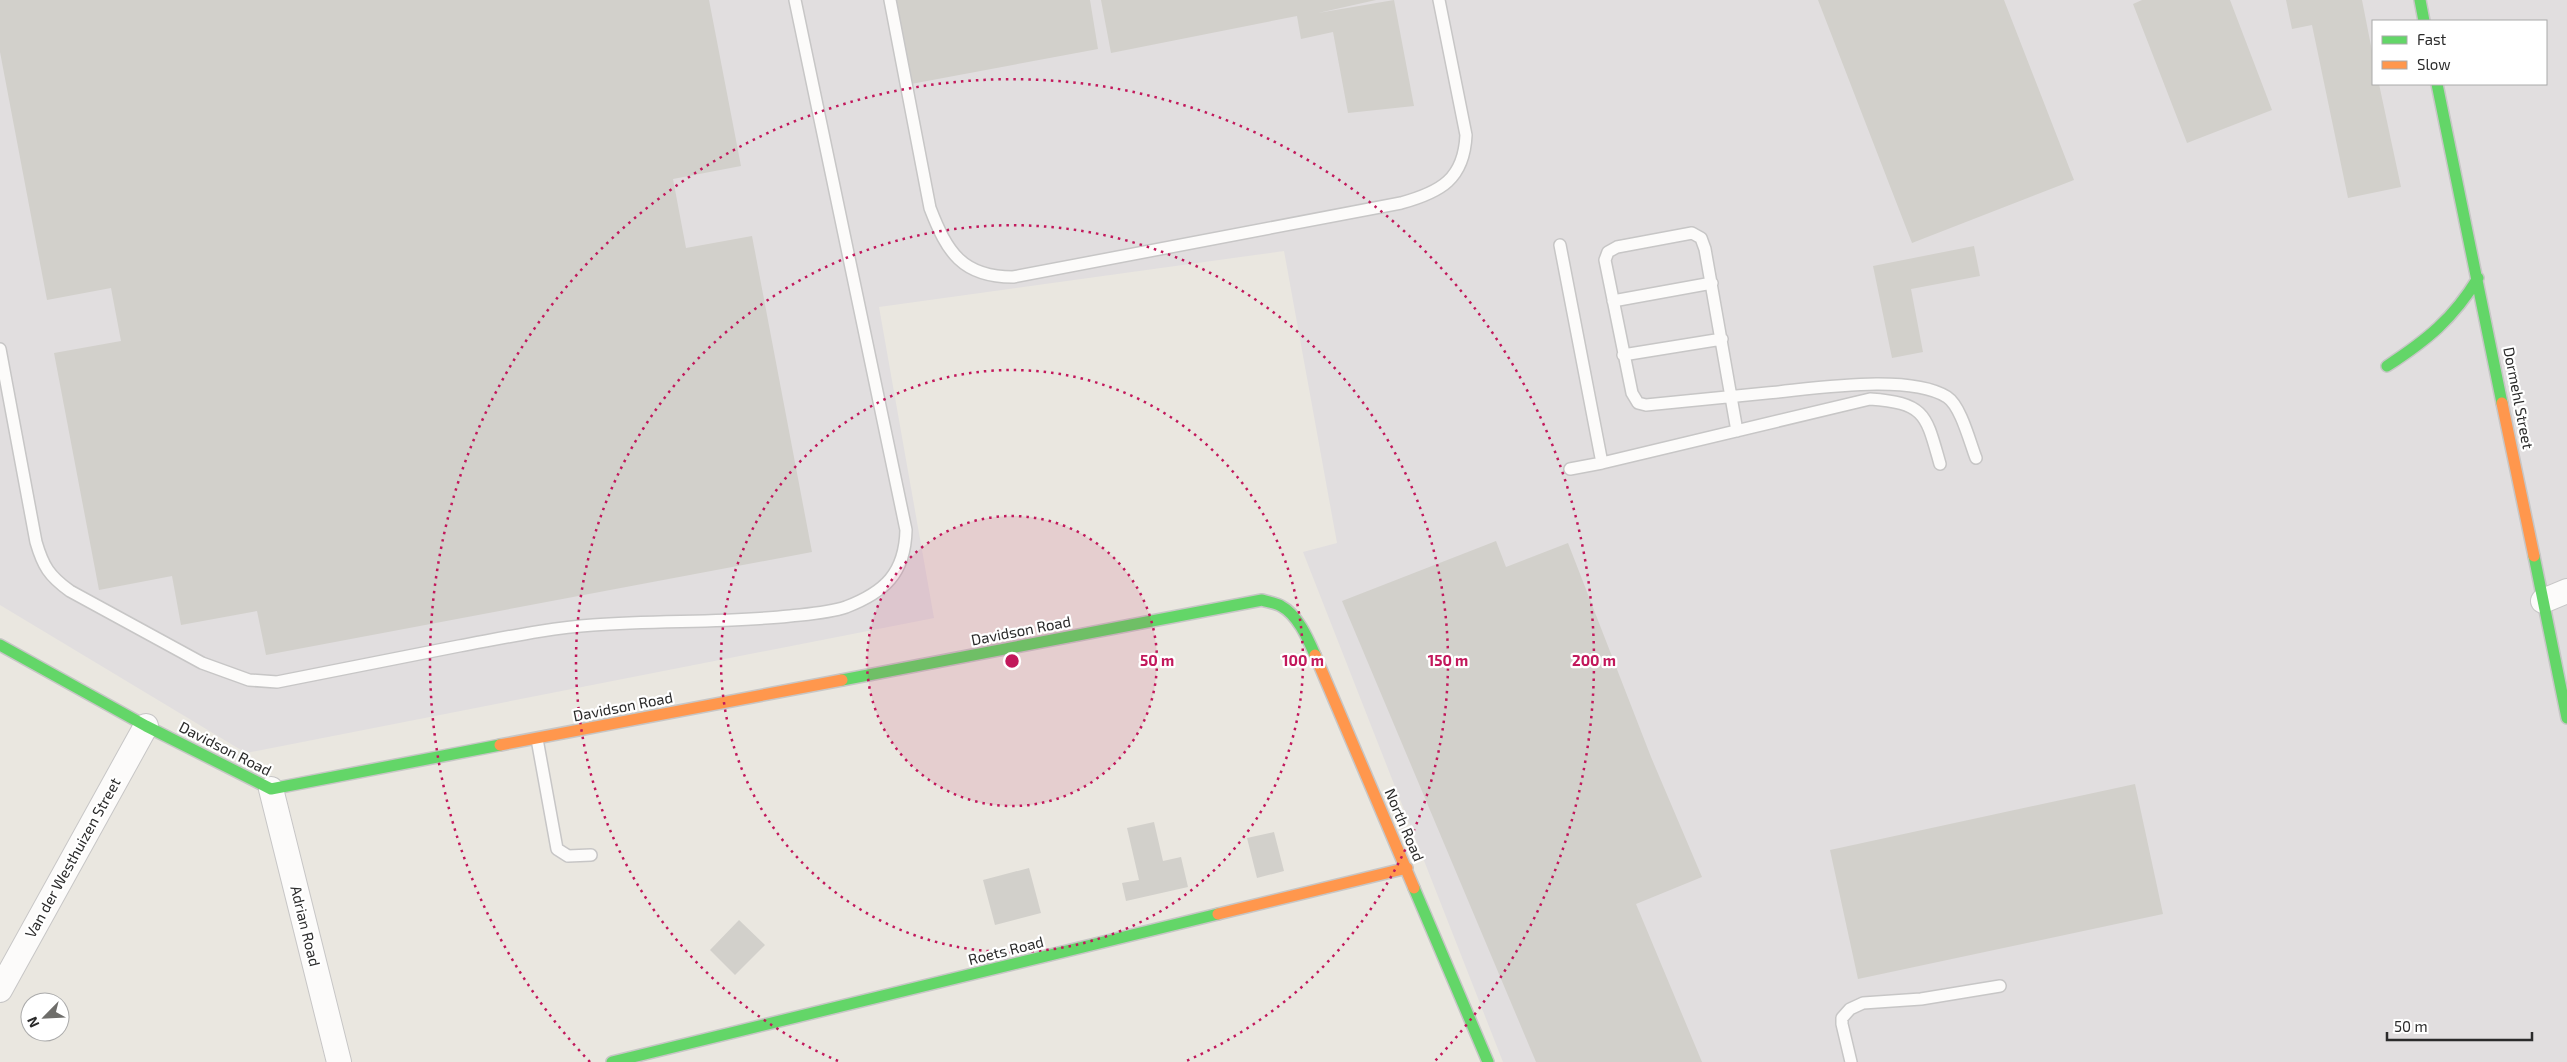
<svg xmlns="http://www.w3.org/2000/svg" width="2567" height="1062" font-family="'Exo 2',sans-serif">
	<style>
		.industrial { fill: #e1dedf; fill-rule: evenodd }
		.building { fill: #d2d0cb }
		.lines { fill: none; stroke-linecap: round; stroke-linejoin: round }
		.lane-casing { stroke: #c7c6c6; stroke-width: 14 }
		.street-casing { stroke: #c7c6c6; stroke-width: 26 }
		.fast-casing { stroke: #c7c6c6; stroke-width: 14 }
		.slow-casing { stroke: #c7c6c6; stroke-width: 14 }
		.lane { stroke: #fcfbfa; stroke-width: 11 }
		.street { stroke: #fcfbfa; stroke-width: 24 }
		.fast { stroke: #63d668; stroke-width: 11 }
		.slow { stroke: #ff974d; stroke-width: 11 }
		.ring { fill: none; stroke: #c2185b; stroke-width: 2.5; stroke-dasharray: 2.5 5 }
		.labels { text-anchor: middle; stroke-width: 4.5; stroke-linejoin: round; paint-order: stroke }
		.street-label { font-size: 15px; fill: #2b2b2b; stroke: #fff }
		.centre { fill: #c2185b; stroke: #fff; stroke-width: 2.5 }
		.ring-label { font-size: 15px; text-anchor: middle; font-weight: bold; fill: #c2185b; stroke: #fff; stroke-width: 4.5; stroke-linejoin: round; paint-order: stroke }
	</style>
	<rect width="100%" height="100%" fill="#eae7e0"/>
	<path class="industrial" d="M0,0H2567V1062H1503L1303,552L1337,543L1284,251L879,307L934,618L246,753L0,605ZM2373,21H2546V84H2373Z"/>
	<path class="building" d="M0,0H709L741,166L673,179L686,248L752,236L812,552L266,655L257,611L181,625L172,576L99,590L54,353L121,341L111,288L47,300L0,52Z
		M895,0H1090L1098,49L911,84Z
		M1101,0H1376L1318,13L1394,0L1414,106L1348,113L1333,32L1301,39L1297,16L1111,53Z
		M1818,0H2004L2074,180L1912,243Z
		M2142,0H2230L2272,110L2187,143L2133,4Z
		M2286,0H2362L2373,56V84H2379L2401,187L2348,198L2312,25L2292,29Z
		M1974,246L1980,276L1911,289L1923,352L1892,358L1873,266Z
		M1496,541L1506,567L1568,543L1651,757L1702,877L1636,904L1702,1062H1536L1342,601Z
		M2135,784L2163,914L1858,979L1830,850Z
		M1154,822L1163,861L1181,857L1188,887L1126,901L1122,883L1139,880L1127,828Z
		M1274,832L1284,871L1257,878L1247,838Z
		M1029,868L1041,913L995,925L983,880Z
		M739,920L765,945L735,975L710,950Z"/>
	<g class="lines">
		<g class="lane-casing">
			<path id="lane" d="M890,0L930,208C947,252 962,277 1013,277L1401,203C1441,192 1464,179 1466,135L1439,0
				M1560,245L1602,463L1570,469
				M1613,301L1712,283
				M0,349L36,542C43,566 49,576 70,591L202,663L249,680L277,682C337,670 398,658 459,646C503,638 548,628 593,625C659,620 725,623 790,616C808,614 828,613 846,607C885,592 905,573 906,530L795,0
				M1623,355L1722,339
				M1737,431L1705,249L1701,238L1692,233L1617,247L1608,252L1605,260L1632,393L1638,403L1646,405C1687,401 1727,397 1767,393C1813,389 1908,373 1947,397C1961,406 1970,443 1976,458
				M1602,463L1870,399C1926,403 1926,415 1940,464
				M537,739L557,849L568,856L591,855
				M1851,1062L1842,1024V1018L1850,1009L1863,1003L1921,999L2000,986"/>
		</g>
		<g class="street-casing">
			<path id="street" d="M2543,601L2567,591
				M271,789L339,1062
				M0,990L146,726"/>
		</g>
		<g class="fast-casing">
			<path id="fast" d="M2420,0L2424,21
				M2437,84L2502,403
				M2387,366C2427,340 2453,319 2478,278
				M2534,556L2567,718
				M0,645L146,726L271,789L500,745
				M842,680L1262,600C1268,602 1276,603 1281,606C1298,615 1308,639 1315,655
				M1414,888L1488,1062
				M612,1062L1218,914"/>
		</g>
		<g class="slow-casing">
			<path id="slow" d="M2502,403L2534,556
				M1315,655L1414,888
				M500,745L842,680
				M1218,914L1407,868"/>
		</g>
		<use href="#lane" class="lane"/>
		<use href="#street" class="street"/>
		<use href="#fast" class="fast"/>
		<use href="#slow" class="slow"/>
	</g>
	<circle cx="1012" cy="661" r="145" fill="#c2185b" fill-opacity=".12"/>
	<g class="ring">
		<circle cx="1012" cy="661" r="145"/>
		<circle cx="1012" cy="661" r="291"/>
		<path d="M838 1061A436 436 0 1 1 1186 1061"/>
		<path d="M590 1062A582 582 0 1 1 1434 1062"/>
	</g>
	<g class="labels">
		<g class="street-label">
			<text transform="translate(2518 398) rotate(79)" y="5">Dormehl Street</text>
			<text transform="translate(1021 631) rotate(-11)" y="5">Davidson Road</text>
			<text transform="translate(623 707) rotate(-11)" y="5">Davidson Road</text>
			<text transform="translate(225 749) rotate(27)" y="5">Davidson Road</text>
			<text transform="translate(1404 825) rotate(67)" y="5">North Road</text>
			<text transform="translate(73 858) rotate(-61)" y="5">Van der Westhuizen Street</text>
			<text transform="translate(305 926) rotate(76)" y="5">Adrian Road</text>
			<text transform="translate(1006 951) rotate(-14)" y="5">Roets Road</text>
		</g>
	</g>
	<circle cx="1012" cy="661" r="8" class="centre"/>
	<g class="ring-label">
		<text x="1157" y="666">50 m</text>
		<text x="1303" y="666">100 m</text>
		<text x="1448" y="666">150 m</text>
		<text x="1594" y="666">200 m</text>
	</g>
	<rect x="2372" y="20" width="175" height="65" fill="#ffffff" stroke="#aaaaaa"/>
	<rect x="2382" y="36" width="25" height="8" fill="#63d668" stroke="#aaaaaa"/>
	<text x="2417" y="45" font-size="15" fill="#2b2b2b">Fast</text>
	<rect x="2382" y="61" width="25" height="8" fill="#ff974d" stroke="#aaaaaa"/>
	<text x="2417" y="70" font-size="15" fill="#2b2b2b">Slow</text>
	<g transform="translate(45 1017) rotate(246)"><circle r="24" fill="#ffffff" stroke="#aaaaaa"/>
	<path d="M0-4L9 19L0 12L-9 19Z" fill="#6e6d6a"/>
	<text y="-8" font-size="14" font-weight="bold" text-anchor="middle" fill="#2b2b2b">N</text>
	</g>
	<path d="M2387 1032v8h145v-8" fill="none" stroke="#2b2b2b" stroke-width="2.5"/>
	<text x="2394" y="1032" font-size="15" fill="#2b2b2b" stroke="#ffffff" stroke-width="4" paint-order="stroke">50 m</text>
</svg>
